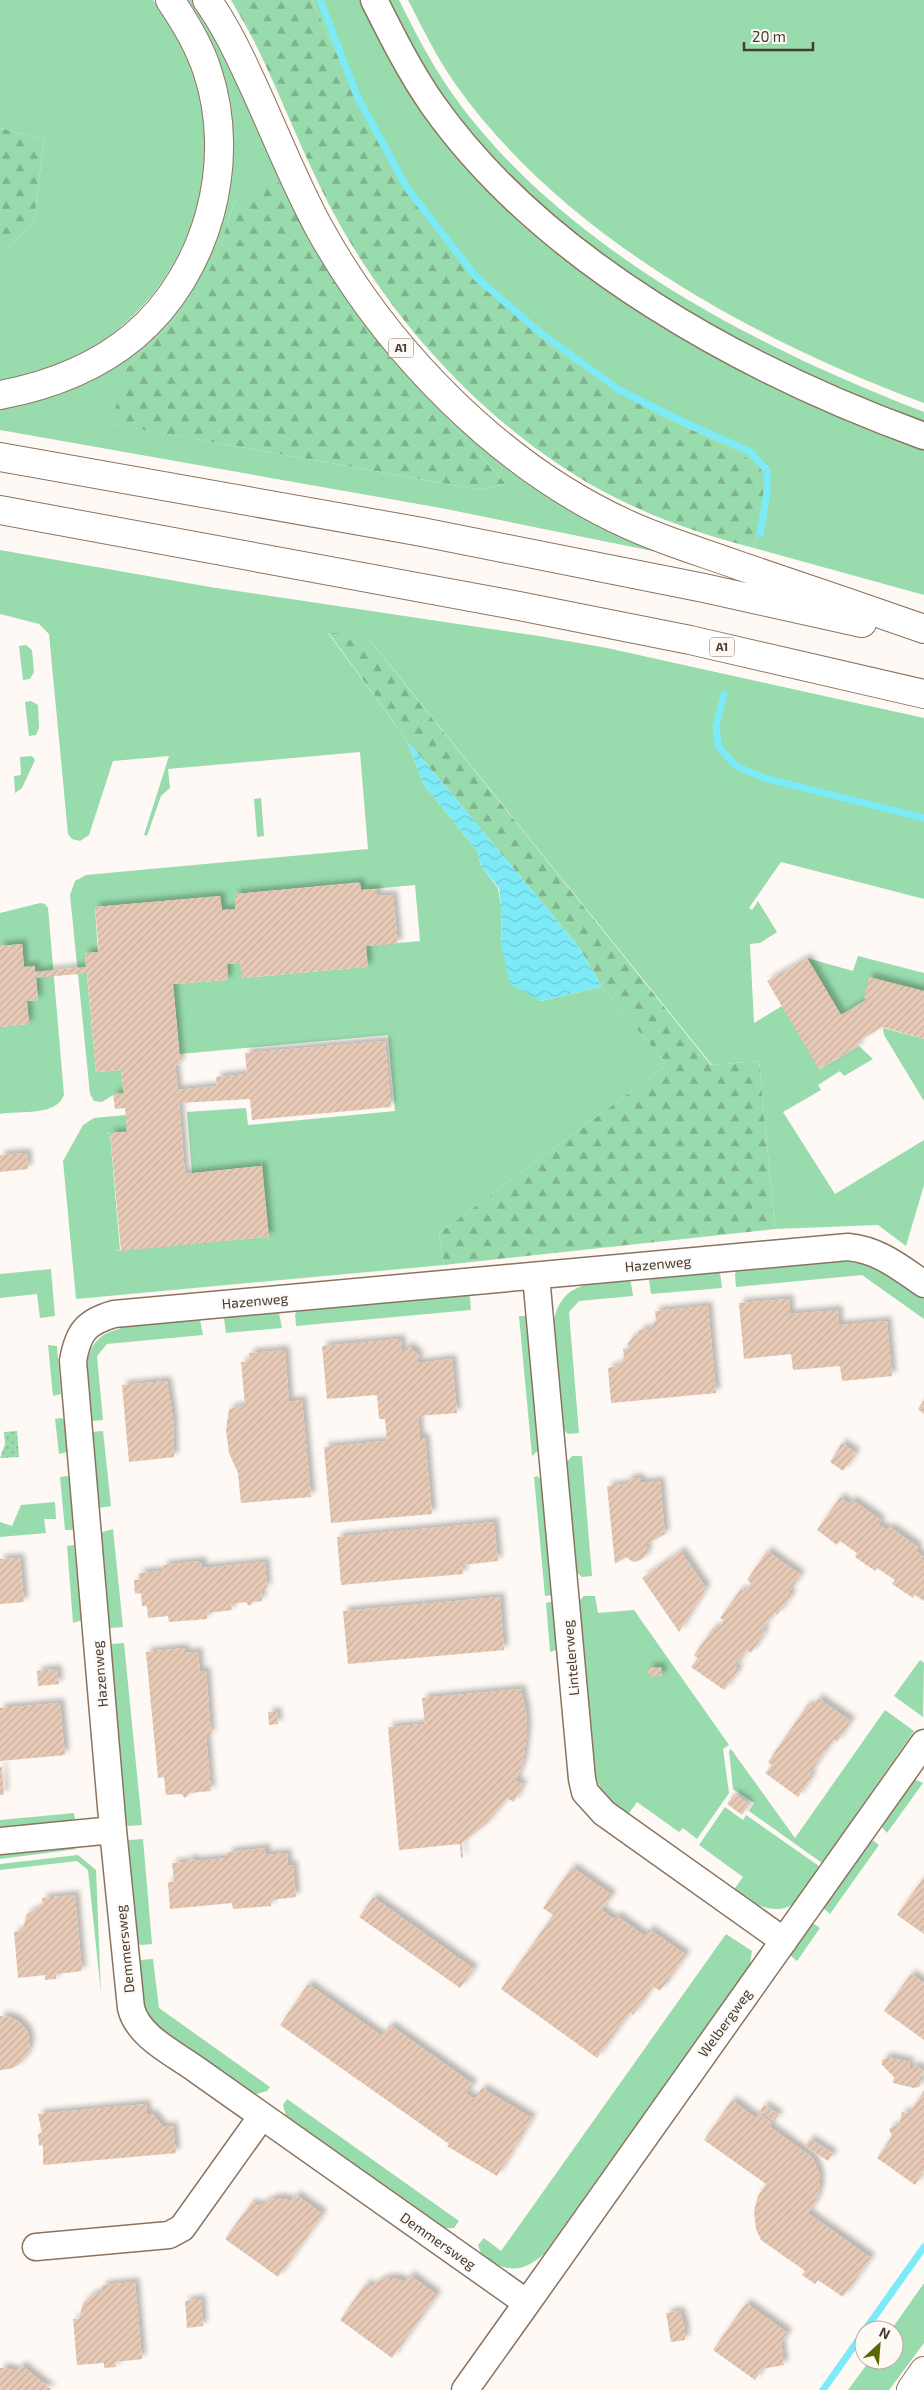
<svg xmlns="http://www.w3.org/2000/svg" width="924" height="2390" font-family="'Exo 2',sans-serif">
	<style>
		.grass { fill: #98dbac; fill-rule: evenodd }
		.forest { fill: url(#forest-firs) }
		.park { fill: url(#park-dots) }
		.water { fill: url(#water-waves) }
		.lines { fill: none; stroke-linecap: round; stroke-linejoin: round }
		.stream { stroke: #7debf7; stroke-width: 7 }
		.building { fill: url(#building-hatch); filter: url(#shadow) }
		.street-casing { stroke: #8b745f; stroke-width: 29 }
		.secondary-casing { stroke: #8b745f; stroke-width: 30 }
		.highway-casing { stroke: #8b745f; stroke-width: 30 }
		.street { stroke: #fff; stroke-width: 26 }
		.secondary { stroke: #fff; stroke-width: 28 }
		.highway { stroke: #fff; stroke-width: 28 }
		.labels { text-anchor: middle; stroke-width: 4.5; stroke-linejoin: round; paint-order: stroke }
		.shield { fill: #fef9f4; stroke: #7c746c; stroke-width: 1 }
		.shield-label { font-size: 12px; font-weight: bold; fill: #453b31 }
		.street-label { font-size: 14px; fill: #453b31; stroke: #fef9f4 }
	</style>
	<defs>
		<pattern id="forest-firs" width="22" height="20" patternUnits="userSpaceOnUse" patternTransform="scale(1.25)"><rect width="22" height="20" fill="#98dbac"/><path d="M5 1l3.5 6h-7zM16 11l3.5 6h-7z" fill="#7eb38d"/></pattern>
		<pattern id="park-dots" width="8" height="8" patternUnits="userSpaceOnUse" patternTransform="scale(1.25)"><rect width="8" height="8" fill="#98dbac"/><path d="M2 2h.1M6 6h.1" fill="none" stroke="#7eb38d" stroke-width="1.8" stroke-linecap="round"/></pattern>
		<pattern id="water-waves" width="16" height="10" patternUnits="userSpaceOnUse" patternTransform="scale(1.25)"><rect width="16" height="10" fill="#7debf7"/><path d="M0 5q4-4 8 0t8 0" fill="none" stroke="#6dcad4"/></pattern>
		<pattern id="building-hatch" width="6" height="6" patternUnits="userSpaceOnUse" patternTransform="scale(1.25)"><rect width="6" height="6" fill="#e7cab6"/><path d="M-1 1l2-2M0 6l6-6M5 7l2-2" fill="none" stroke="#c8ae9d"/></pattern>
		<filter id="shadow"><feDropShadow dx="4.5" dy="-4.5" stdDeviation="2.5" flood-color="#0004"/></filter>
	</defs>
	<rect width="100%" height="100%" fill="#fef9f4"/>
	<path class="grass" d="M0,0H153C176,24 192,62 199,94C229,230 138,361 0,381V259L34,220L44,140L0,128Z
		M188,0H198L407,365L677,556L441,508L0,430V408C52,401 101,380 142,348C159,334 174,315 186,296C247,207 249,89 188,0ZM276,178L297,217L342,291L374,337L506,484L481,490L112,424L126,369L193,300L209,272L224,235L234,202Z
		M312,0H361L395,66L509,208L924,448V595L754,548L764,501L737,451L660,415L552,348L483,283L419,206L375,137Z
		M387,0H399C415,32 431,63 451,92C560,246 752,346 924,412V423L885,409L758,352L675,304L589,246L556,219L499,166L432,83Z
		M408,0H924V403C754,340 563,236 456,85C437,58 423,29 408,0Z
		M0,550L210,587L539,636L607,648L924,718V899L781,862L749,908L752,910L758,901L777,932L760,943L750,944L754,1023L782,1006L820,1069L859,1046L873,1059L844,1076L840,1071L818,1085L821,1090L783,1112L835,1194L924,1140V1185L906,1246L878,1225L775,1229L759,1061L712,1065L369,639L328,633L406,739L424,785L478,852L481,866L498,888L501,906L502,948L540,1001L602,987L667,1065L439,1233L444,1265L76,1299L63,1161L83,1125L94,1118L126,1115L127,1131L106,1134H110L120,1250L113,1251L268,1237L269,1244L261,1159V1166L192,1173L187,1112L246,1108L248,1125L395,1111L388,1035L180,1054L173,984L227,980V964L240,963L243,978L367,967L366,946L420,941L415,885L361,890L359,882L235,894V909L222,910L220,896L95,907L98,952L85,954L96,1072L121,1070L124,1094L113,1095L102,1102L94,1101L90,1094L70,895L75,881L86,875L368,849L360,752L168,769L170,788L161,796L147,836L144,835L169,756L113,761L89,835L80,841L72,839L68,834L49,634L39,624L0,614Z
		M26,645L32,650L34,672L30,679L23,680L19,646Z
		M31,701L38,705L39,728L36,735L29,736L25,702Z
		M32,756L35,760L22,788L15,793L14,776L21,775L20,757Z
		M261,798L264,836L257,837L254,799Z
		M40,903L45,904L48,908L64,1095C56,1117 20,1110 0,1114V1027L29,1024L27,1001L38,1000L35,967H24L22,944L0,946V913Z
		M858,956L924,973V991L866,1000L841,1015L807,958L853,971Z
		M883,1028L924,1039V1101L884,1035Z
		M854,1260L876,1265L924,1299V1319L862,1275L736,1287L735,1274L737,1270Z
		M51,1269L55,1316L40,1318L37,1294L0,1298V1274Z
		M720,1272L722,1288L651,1294L649,1280L652,1279Z
		M629,1280L631,1283L633,1296L579,1301L569,1312L579,1433L568,1434L563,1429L553,1325C561,1279 592,1284 629,1280Z
		M467,1295L470,1297L471,1310L296,1326L295,1314L297,1311Z
		M279,1313L282,1328L226,1333L224,1319L227,1317Z
		M519,1316H526L528,1321L540,1449L532,1456Z
		M200,1320L203,1335L107,1344L97,1356L103,1420L91,1421C88,1388 74,1337 120,1329L119,1327Z
		M48,1345L57,1346L61,1394L53,1396Z
		M62,1418L64,1420L67,1452L59,1454L55,1419Z
		M103,1431L111,1506L99,1508L91,1432Z
		M572,1456H582L592,1576L582,1577L576,1572L566,1463Z
		M67,1476L69,1478L74,1527L72,1530H65L60,1477Z
		M537,1476L544,1482L553,1595L545,1596L534,1477Z
		M55,1502L56,1519H44L46,1533L0,1537V1522L12,1526L21,1505Z
		M113,1529L123,1627L110,1628L108,1626L99,1533Z
		M74,1545L82,1620L73,1623L67,1546Z
		M584,1596H595L598,1613L634,1610L729,1745L723,1749L729,1793L697,1839L683,1828L679,1832L637,1802L627,1816C609,1803 600,1793 594,1771L578,1602Z
		M554,1601L558,1649L550,1652L546,1603Z
		M124,1643L142,1825L129,1826L125,1824L109,1646L112,1644Z
		M920,1660L924,1663L923,1717L894,1696Z
		M885,1710L914,1731L822,1863L749,1811L754,1803L733,1789L729,1751L731,1749L795,1838Z
		M914,1779L923,1783L887,1833L881,1826Z
		M725,1807L743,1820L746,1815L819,1866C813,1876 808,1888 801,1897C781,1921 752,1904 733,1891L743,1877L699,1845Z
		M74,1813L75,1819L66,1822L0,1829V1820Z
		M143,1839L152,1944L141,1945L136,1942L127,1842L129,1840Z
		M870,1841H874L879,1845L830,1914L823,1908Z
		M66,1847L77,1849L0,1859V1854Z
		M78,1855L96,1870L101,1993L88,1870L77,1861L0,1870V1864Z
		M814,1924L820,1928L797,1961L791,1956V1953L811,1925Z
		M726,1934L752,1951L750,1964L544,2254C521,2274 506,2272 482,2256L478,2245L484,2238L501,2251Z
		M153,1959L159,2008L270,2087L267,2091L253,2095C229,2077 152,2031 143,2006C139,1994 139,1977 138,1964L141,1960Z
		M287,2099L459,2221L454,2228H442L287,2119L283,2105Z
		M924,2283V2343L889,2390H848L870,2360H894V2330H891Z"/>
	<path class="forest" d="M231,0H312L375,137L419,206L483,283L552,348L660,415L737,451L761,469L764,501L754,548C696,533 640,513 588,483C485,422 399,329 340,225C308,168 286,107 258,49C250,32 240,16 231,0Z
		M0,128L44,140L34,220L0,259Z
		M276,177L297,217L342,291L374,337L506,484L481,490L111,424L126,369L193,300L209,271L224,235L234,202Z
		M328,632L368,638L711,1065L759,1061L775,1229L444,1265L439,1233L667,1065L602,987L579,947L406,739Z"/>
	<path class="park" d="M17,1431L19,1457L0,1458L5,1444L4,1432Z"/>
	<path class="water" d="M406,739L579,947L602,987L540,1001L510,984L502,948L501,906L499,888L481,866L478,852L424,785Z"/>
	<g class="lines">
		<path class="stream" d="M320,0L357,96L407,188L476,277L537,330L619,390L681,421L749,451L767,470V492L760,534
			M724,694L716,726L718,746L736,766L764,778L924,818
			M865,2330L924,2247
			M823,2390L864,2332"/>
	</g>
	<path class="building" d="M360,883L361,890L377,889V896L393,895L398,944L366,946L368,967L242,978L240,963L227,964L228,980L173,984L180,1064L175,1065L178,1090L217,1086L216,1077L247,1074L245,1053L385,1041L391,1107L252,1120L250,1099L179,1103L185,1174L262,1166L269,1237L121,1251L110,1133L127,1132L125,1108L115,1109L113,1094L124,1093L121,1070L96,1072L87,973L36,978L38,1000L27,1001L29,1024L0,1027V946L22,944L24,967L35,966V972L86,967L85,953L99,952L95,907L220,896L222,910L235,909V894Z
		M807,958L841,1015L866,1000L864,997L869,977L924,991V1039L882,1027L857,1042L859,1046L819,1069L767,981Z
		M27,1153L28,1169L0,1172V1155Z
		M789,1299L790,1314L838,1310L839,1325L887,1321L892,1376L842,1381L840,1366L793,1370L791,1354L744,1359L739,1303Z
		M708,1306L716,1393L611,1403L608,1368L617,1366L624,1358L623,1349L629,1348L628,1343L634,1336L639,1335V1330L649,1329L656,1320L655,1311Z
		M401,1339L402,1353L408,1346L419,1355L417,1363L452,1359L457,1413L418,1416L420,1438H425L432,1514L331,1523L324,1447L387,1441L385,1419H379L377,1395L327,1399L322,1346Z
		M285,1350L289,1402L302,1400L311,1497L241,1503L238,1473L229,1453L226,1430L229,1409L245,1405L241,1362H250L249,1353Z
		M167,1381L173,1419L174,1457L129,1462L122,1385Z
		M924,1400V1414L918,1409Z
		M842,1443L856,1453L843,1471L830,1462Z
		M634,1478L641,1479V1483L660,1481L665,1534L647,1544V1554L641,1560L633,1562L626,1557L615,1564L607,1486L627,1484V1480Z
		M840,1497L849,1504L852,1500L881,1520L878,1524L887,1530L890,1527L918,1547L916,1551L924,1557V1601L915,1595L913,1598L892,1584L895,1580L877,1568L875,1571L855,1557L857,1553L840,1541L837,1545L817,1530Z
		M494,1522L498,1561L462,1565L463,1574L341,1585L337,1537Z
		M681,1551L706,1588L679,1632L642,1578Z
		M767,1551L801,1575L788,1592L792,1595L777,1615L774,1612L762,1630L765,1632L751,1653L747,1650L735,1667L739,1670L724,1690L691,1667L698,1658L694,1655L714,1627L718,1629L724,1620L720,1618L741,1589L745,1592L751,1583L747,1580Z
		M20,1558L24,1602L0,1604V1559Z
		M202,1561V1568L265,1562L267,1588L261,1589L262,1601L253,1602L250,1606L245,1602L231,1604L232,1610L207,1613V1619L169,1622L168,1616L148,1618L147,1606H142L141,1593L135,1594L134,1580H140L139,1573L164,1571L163,1565Z
		M500,1597L504,1650L348,1664L343,1611Z
		M185,1648V1653L198,1652L200,1672L206,1671L211,1735H206L211,1791L190,1793L185,1798L181,1794L166,1795L164,1777L158,1778L146,1652Z
		M661,1667L662,1676L649,1677L648,1668Z
		M57,1669L59,1684L38,1686L37,1671Z
		M521,1689L526,1712L527,1732L523,1762L516,1781L523,1784L514,1802L507,1798L487,1823L462,1843L463,1857L461,1858L460,1844L399,1850L388,1727L425,1724L422,1698Z
		M818,1698L851,1721L837,1742L834,1739L821,1757L809,1774L812,1776L798,1797L765,1773L772,1765L768,1762L808,1704L812,1707Z
		M60,1703L65,1755L0,1761V1708Z
		M268,1712H277L278,1724L269,1725Z
		M0,1767H2L4,1795H0Z
		M734,1794L749,1804L742,1815L727,1804Z
		M266,1848V1855L287,1853L288,1865H293L296,1897L271,1900V1906L233,1909L232,1903L170,1909L168,1882H174L172,1863L187,1862L191,1858L196,1861L228,1858V1852Z
		M572,1867L612,1895L601,1910L614,1919L617,1916L645,1936L649,1929L686,1955L660,1991L653,1986L633,2015L630,2012L597,2058L501,1989L553,1915L543,1908Z
		M924,1877V1934L897,1915Z
		M75,1895L82,1971L56,1974V1979L45,1980V1975L18,1978L14,1932L22,1931L27,1914L43,1906L42,1898Z
		M373,1897L474,1969L460,1988L359,1917Z
		M911,1974L924,1983V2040L884,2011Z
		M308,1984L382,2036L390,2025L473,2084L466,2094L475,2099L482,2088L532,2118L497,2176L447,2146L449,2144L280,2025Z
		M0,2016L10,2017L18,2021L27,2030L30,2040L29,2050L22,2062L13,2068L2,2070H0Z
		M888,2057L910,2062L909,2068L911,2070L916,2065L924,2072L919,2078L921,2083L919,2087L914,2088L893,2083L894,2077L882,2065V2060Z
		M924,2091V2171L915,2185L877,2158L892,2136L889,2129L893,2126H899L902,2112L909,2113Z
		M732,2100L756,2118L759,2113L772,2123L770,2127L813,2158L820,2175V2187L816,2201L808,2213L871,2258L843,2297L818,2280L815,2284L802,2275L805,2271L761,2240L756,2229L754,2211L758,2196L766,2184L704,2140Z
		M146,2104L147,2114L154,2115L163,2127L173,2126L176,2153L43,2165V2145L39,2146L38,2134L42,2133L38,2114Z
		M764,2105L779,2115L774,2121L760,2111Z
		M810,2139L833,2154L828,2161L805,2146Z
		M296,2195L323,2214L278,2277L225,2239L252,2202L258,2206L274,2198H283L291,2201Z
		M410,2275L437,2295L392,2358L340,2320L366,2283L372,2287L379,2281L388,2278H397L405,2282Z
		M135,2282L142,2359L115,2362L116,2367L104,2368V2363L77,2365L73,2319H79L83,2303L92,2295L102,2292V2285Z
		M201,2299L203,2326L187,2328L185,2301Z
		M746,2303L788,2333L781,2343L784,2365L762,2369L755,2380L713,2350Z
		M680,2311L685,2328V2340L671,2342L666,2313Z
		M21,2365L52,2390H0V2368H7L17,2371Z"/>
	<g class="lines">
		<g class="street-casing">
			<path id="street" d="M374,0C392,36 410,72 433,105C544,262 747,372 924,436
				M536,1276L582,1779L585,1792L604,1813L784,1941
				M113,1830L73,1361C78,1332 86,1322 114,1314L848,1247C879,1250 899,1267 924,1284
				M0,1841L113,1830L131,2008C138,2037 174,2053 197,2070L527,2303L465,2390
				M36,2247L169,2235L182,2228L262,2116
				M527,2303L924,1743"/>
		</g>
		<g class="secondary-casing">
			<path id="secondary" d="M911,2390L924,2371"/>
		</g>
		<g class="highway-casing">
			<path id="highway" d="M207,0C223,22 235,46 246,70C271,122 291,176 318,226C386,350 500,467 629,525C666,542 705,553 743,567C803,587 864,608 924,629
				M0,395C48,386 96,368 134,336C208,273 238,162 207,70C199,45 185,22 170,0
				M0,457L422,532L704,588L862,623
				M0,510L519,606L690,640L924,694"/>
		</g>
		<use href="#street" class="street"/>
		<use href="#secondary" class="secondary"/>
		<use href="#highway" class="highway"/>
	</g>
	<g class="labels">
		<g class="shield">
			<rect x="388.5" y="338.5" width="25" height="19" rx="4"/>
			<rect x="709.5" y="637.5" width="25" height="19" rx="4"/>
		</g>
		<g class="shield-label">
			<text x="401" y="352">A1</text>
			<text x="722" y="651">A1</text>
		</g>
		<g class="street-label">
			<text transform="translate(658 1264) rotate(-5)" y="5">Hazenweg</text>
			<text transform="translate(255 1301) rotate(-5)" y="5">Hazenweg</text>
			<text transform="translate(571 1658) rotate(-95)" y="5">Lintelerweg</text>
			<text transform="translate(100 1674) rotate(-95)" y="5">Hazenweg</text>
			<text transform="translate(125 1949) rotate(-96)" y="5">Demmersweg</text>
			<text transform="translate(725 2023) rotate(-54)" y="5">Welbergweg</text>
			<text transform="translate(438 2241) rotate(35)" y="5">Demmersweg</text>
		</g>
	</g>
	<g transform="translate(879 2345) rotate(26)"><circle r="24" fill="#fef9f4" stroke="#b4ada6"/>
	<path d="M0-4L9 19L0 12L-9 19Z" fill="#5d6400"/>
	<text y="-8" font-size="14" font-weight="bold" text-anchor="middle" fill="#453b31">N</text>
	</g>
	<path d="M744 42v8h69v-8" fill="none" stroke="#453b31" stroke-width="2.5"/>
	<text x="752" y="42" font-size="15" fill="#453b31" stroke="#fef9f4" stroke-width="4" paint-order="stroke">20 m</text>
</svg>
